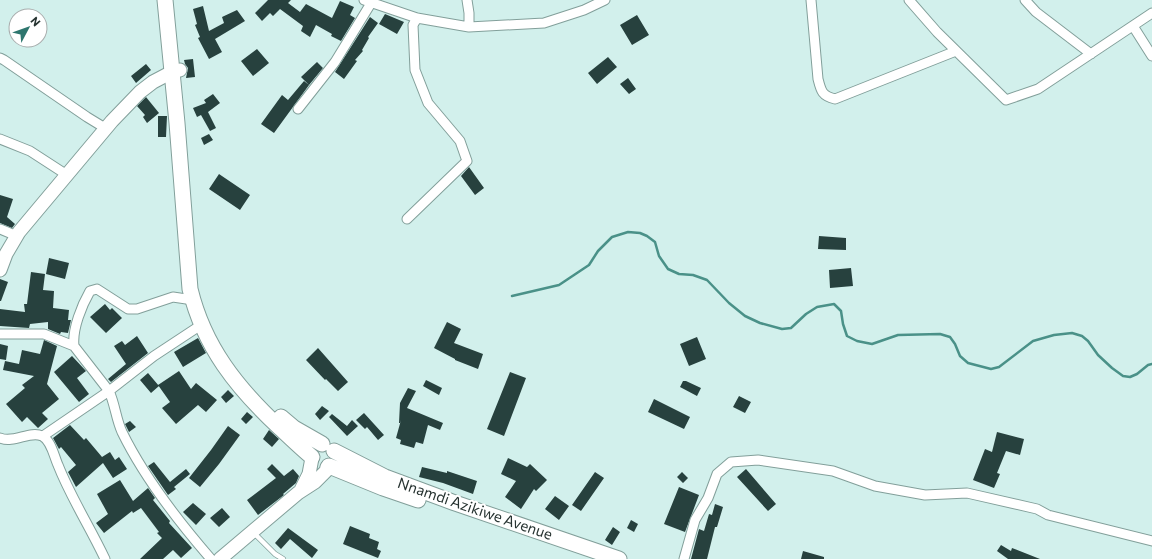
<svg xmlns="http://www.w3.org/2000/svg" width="1152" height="559" font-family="Commissioner,sans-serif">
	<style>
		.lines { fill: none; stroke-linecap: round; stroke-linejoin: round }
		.stream { stroke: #4a9188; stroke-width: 2.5 }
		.building { fill: #27413e }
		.lane-casing { stroke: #829f9a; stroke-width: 6 }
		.street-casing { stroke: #829f9a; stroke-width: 11 }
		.secondary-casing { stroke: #829f9a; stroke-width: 15 }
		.primary-casing { stroke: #829f9a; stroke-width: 17 }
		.lane { stroke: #fff; stroke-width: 4.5 }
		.street { stroke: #fff; stroke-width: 9 }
		.secondary { stroke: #fff; stroke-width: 13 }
		.primary { stroke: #fff; stroke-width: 15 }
		.labels { text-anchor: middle; stroke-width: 4; stroke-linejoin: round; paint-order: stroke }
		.street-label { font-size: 15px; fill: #273331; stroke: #fff }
	</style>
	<rect width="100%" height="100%" fill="#d2f0ec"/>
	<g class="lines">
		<path class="stream" d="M512,296L559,285L589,265L598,251L612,237L628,232L640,233L647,236L655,242L659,256L668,269L679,274L693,275L707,280L729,303L745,316L760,323L782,329L791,328L806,314L817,307L834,304L841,311L843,324L847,336L857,341L872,344L898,335L940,334L950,337L955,344L960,356L968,363L991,369L999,367L1033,341L1054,335L1072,333L1082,336L1088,341L1098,355L1112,368L1123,376L1130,377L1137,374L1148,365L1152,364"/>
	</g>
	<path class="building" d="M268,0H291L288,3L300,12L306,4L332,18L340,1L354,7L350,15L355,18L341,41L331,36L332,34L316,25L310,37L301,31L303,26L280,9L273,16L270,13L262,21L255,13Z
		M203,6L209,31L224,23L222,17L237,10L245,21L215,39L222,52L209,59L198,38L200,37L195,25L197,24L193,9Z
		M385,14L404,22L397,34L379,24Z
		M637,15L649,35L632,45L620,25Z
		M370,17L378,23L368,37L369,38L362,50L363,51L355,60L357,61L344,79L335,72Z
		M257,49L269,63L253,76L241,61Z
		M608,57L617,67L597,84L588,73Z
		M193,59L195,77L186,78L188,68L185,64L184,60Z
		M317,62L323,68L309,85L301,77Z
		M146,64L151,70L136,83L131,76Z
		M628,78L636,89L629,94L620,84Z
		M304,81L309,85L274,133L261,124L282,95L288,100Z
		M213,94L220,103L208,112L216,128L210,131L201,115L197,117L193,108L206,103L204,100Z
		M146,97L159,113L147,123L143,117L145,115L137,106Z
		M158,116H167L166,137H158Z
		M209,134L213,140L204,145L201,138Z
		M469,167L484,188L475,195L461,176Z
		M219,174L250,195L240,210L209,189Z
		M0,195L13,199L7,217L15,224L12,228L0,223Z
		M819,236L846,238V250L818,249Z
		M49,258L69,263L65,279L46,274Z
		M851,268L853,286L830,288L829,270Z
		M31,272L45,274L43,290L54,291L53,308L69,310L68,320H71L68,333L61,332L60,334L48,329V322L30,324L29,328L0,326V309L25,312L24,304H27Z
		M0,279L8,282L1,301H0Z
		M105,304L110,310L112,308L122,318L106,333L90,317Z
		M447,322L461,329L454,343L483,354L478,369L455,360V359L434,348Z
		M137,336L148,353L111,382L108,379L126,364L114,346L122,341L125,345Z
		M697,337L706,359L689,366L680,344Z
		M198,338L206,353L183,367L174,352Z
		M44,340L57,346L47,384L59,399L42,413L48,419L38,428L27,417L22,422L6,404L25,388L22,385L34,376L3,370L5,361L19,364L22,350L40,354Z
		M0,344L8,346L6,360L0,359Z
		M318,348L348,382L338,391L326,379L325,380L306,360Z
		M72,356L86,371L77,378L89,394L79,402L54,372Z
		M179,371L191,389L196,383L217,400L206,412L198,405L176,424L162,408L170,402L158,385Z
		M510,372L526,378L504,436L487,429Z
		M148,373L159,386L151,393L140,380Z
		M426,380L442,388L439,395L423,386Z
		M683,381H686L701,388L697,396L680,387Z
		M408,388L416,391L407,408L443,423L440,430L428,425L423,444L416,442L414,448L400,444L401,440L396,438L401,420L400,423H399L400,403Z
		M228,390L234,396L226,403L221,397Z
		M739,396L751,402L745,413L733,407Z
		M654,399L690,417L684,429L648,412Z
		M322,406L329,411L320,420L315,414Z
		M247,412L253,417L246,424L241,419Z
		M364,413L384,435L378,440L367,427L365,429L356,420Z
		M332,414L347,426L352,420L358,426L347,436L329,417Z
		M130,421L136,427L129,432L125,424Z
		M70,425L84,440L86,438L102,457L110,452L115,460L119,457L127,469L113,478L103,463L76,487L68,472L76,465L61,447L59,449L53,438Z
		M228,426L240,435L219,464L200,487L189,478L211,450Z
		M269,430L279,439L272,447L263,439Z
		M997,432L1024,439L1020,455L1006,451L997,473L1000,474L994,488L973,480L985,449L992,452Z
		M508,458L527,467L530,464L547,480L536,491L534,489L521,509L505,497L516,481L501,474Z
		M154,462L170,482L186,469L190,474L174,487L176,489L168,495L148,466Z
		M272,464L284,476L293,469L299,476L296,483L283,494L284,495L258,515L247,500L276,478L267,469Z
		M422,467L447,473V471L477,481L473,494L443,483L419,477Z
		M746,469L776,504L768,511L737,477Z
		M595,472L604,478L581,511L572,505Z
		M682,472L688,478L683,483L677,477Z
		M120,480L133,501L148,488L155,498L153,500L170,521L169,523L192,548L181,558L173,550L163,559H140L162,538L157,533L159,532L141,508L133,513L132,511L104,533L96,523L108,514L97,494Z
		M679,487L699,495L685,532L664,524Z
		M555,496L569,506L559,520L545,509Z
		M193,503L206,514L196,525L183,512Z
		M715,504L723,507L717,527H715L707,559H691L699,529L704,531L709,514L712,515Z
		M222,508L230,517L219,527L210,518Z
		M631,520L638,524L634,532L627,528Z
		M350,526L370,534L369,538L379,542L377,549L381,551L378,558L343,544Z
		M613,527L620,532L612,545L605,540Z
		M288,528L318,550L312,558L290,539L281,549L275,543Z
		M1001,545L1011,551L1012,548L1040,559H1008L997,551Z
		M803,551L824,557V559H801Z"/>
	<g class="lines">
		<g class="lane-casing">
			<path id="lane" d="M253,532L275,554L283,559"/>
		</g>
		<g class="street-casing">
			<path id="street" d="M364,0L417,18L469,27L544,23L584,10L605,0
				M467,0L469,13V27
				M811,0L818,79C821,91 822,96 835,99L956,51
				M909,0L937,32L1006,100L1038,89L1152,13
				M1025,0L1036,12L1091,54
				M1133,26L1152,56
				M0,58L4,60L87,117L105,128
				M298,109L335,62L373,0
				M0,139L30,151L67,175
				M407,219L467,161L460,141L428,103L415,70L413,25L417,18
				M0,229L17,236
				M193,300L173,297L137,309H128L97,289L90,291C82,305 72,329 74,346L109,391L154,356L201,325
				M0,334H44L74,346
				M43,436L109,391C115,404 116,419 122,432C144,477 178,521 211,559
				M0,438C14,444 30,430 42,436C51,440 54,456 58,465C71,498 90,527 105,559
				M684,559L695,520L708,498L717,474L731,462L758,460L833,471L875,486L925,495L967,493L1037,509L1048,515L1152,541"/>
		</g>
		<g class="secondary-casing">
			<path id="secondary" d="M0,270L6,254L19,232L112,121L140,92L153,82L172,72L180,70
				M301,490L309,474L312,458
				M220,559L298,493L315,482L326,471L327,467"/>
		</g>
		<g class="primary-casing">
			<path id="primary" d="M165,0L177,123L190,289C204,347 237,388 280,428C291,438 301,448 312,457
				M281,417L294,428L322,444
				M334,451L385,477L455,503L619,559
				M329,466L383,488L418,500"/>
		</g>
		<use href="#lane" class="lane"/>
		<use href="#street" class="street"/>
		<use href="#secondary" class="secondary"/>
		<use href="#primary" class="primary"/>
	</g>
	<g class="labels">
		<g class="street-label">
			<text transform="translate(475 509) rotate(19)" y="5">Nnamdi Azikiwe Avenue</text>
		</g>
	</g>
	<g transform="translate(28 28) rotate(49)"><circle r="19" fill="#ffffff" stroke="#a9adad"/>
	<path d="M0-3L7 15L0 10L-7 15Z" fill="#2e766e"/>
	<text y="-6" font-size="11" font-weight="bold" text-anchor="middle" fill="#273331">N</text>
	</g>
</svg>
